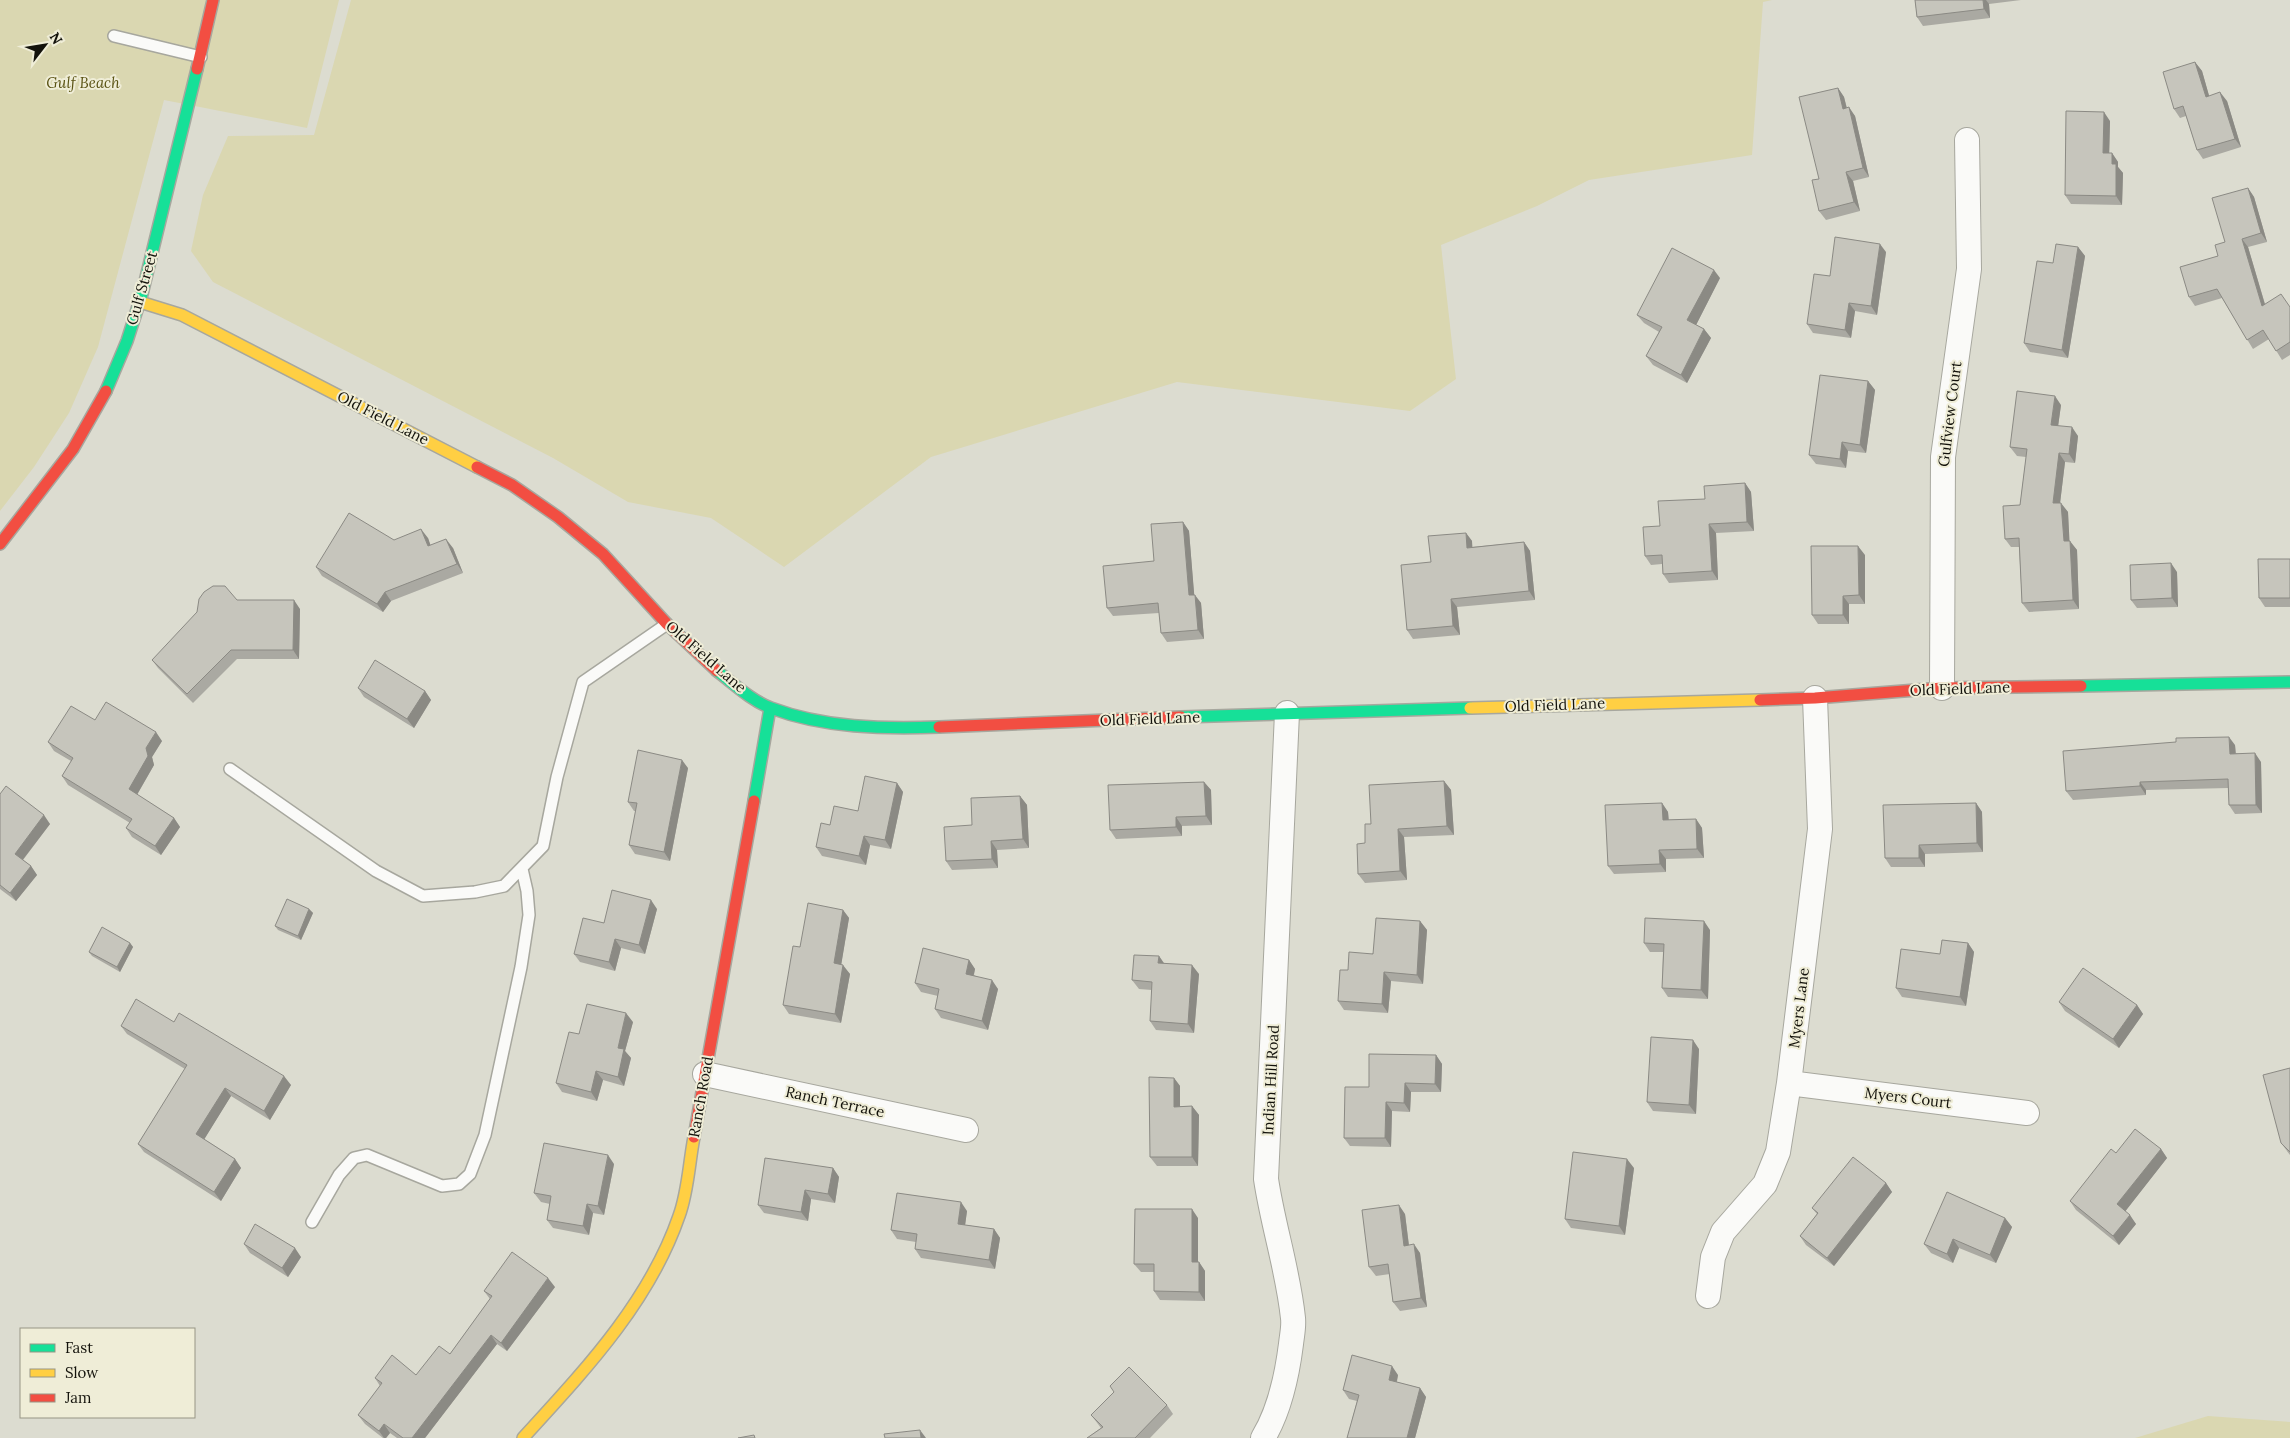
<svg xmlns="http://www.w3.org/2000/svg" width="2290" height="1438" font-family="Lora,serif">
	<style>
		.green { fill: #dad7b1 }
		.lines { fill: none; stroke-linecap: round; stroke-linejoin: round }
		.lane-casing { stroke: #a7a79e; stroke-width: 14 }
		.street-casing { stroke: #a7a79e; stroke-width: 26 }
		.fast-casing { stroke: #a7a79e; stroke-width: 14 }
		.slow-casing { stroke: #a7a79e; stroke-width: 14 }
		.jam-casing { stroke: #a7a79e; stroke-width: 14 }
		.lane { stroke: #fafaf8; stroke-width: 11 }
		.street { stroke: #fafaf8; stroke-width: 24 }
		.fast { stroke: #16e098; stroke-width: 11 }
		.slow { stroke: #ffcf43; stroke-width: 11 }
		.jam { stroke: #f24e42; stroke-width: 11 }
		.wall { fill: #aaa9a2 }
		.shaded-wall { fill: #8b8a84 }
		.building { fill: #c6c5bc; stroke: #8b8a84 }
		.labels { text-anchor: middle; stroke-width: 4; stroke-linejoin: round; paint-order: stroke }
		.park-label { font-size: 15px; font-style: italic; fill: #5a5314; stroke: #efedd7 }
		.street-label { font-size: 15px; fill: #13120b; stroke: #efedd7 }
	</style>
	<rect width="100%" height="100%" fill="#dcdcd0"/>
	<path class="green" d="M0,0H339L307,128L164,100L98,347L69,413L34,467L0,511Z
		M351,0H1772L1763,2L1752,155L1589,180L1537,206L1441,245L1456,379L1410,411L1177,382L931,457L784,567L711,518L628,502L553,458L213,282L191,251L203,195L228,136L314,135Z
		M2208,1416L2290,1422V1438H2135Z"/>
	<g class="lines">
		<g class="lane-casing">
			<path id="lane" d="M114,36L201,57
				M230,769L376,871L423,896L475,892L504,886L543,846L557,777L583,682L667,624
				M312,1222L339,1175L354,1158L367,1155L442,1186L459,1184L470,1174L485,1135L521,967L529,915L527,891L522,869"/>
		</g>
		<g class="street-casing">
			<path id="street" d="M1942,688L1943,457L1969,269L1967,140
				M705,1074L966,1130
				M1789,1083L2027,1113
				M1708,1296L1713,1257L1723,1232L1765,1184L1778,1152L1789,1083L1820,829L1815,698
				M1263,1438C1280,1410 1287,1376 1291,1344C1292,1335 1294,1326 1293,1318C1288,1270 1273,1226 1266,1179L1287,713"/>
		</g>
		<g class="fast-casing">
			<path id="fast" d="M106,391L127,341L142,294L197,69
				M717,671C734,684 752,701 771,708C824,728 883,729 939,727
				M2081,686L2290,682
				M1181,717L1470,708
				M754,801L770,708"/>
		</g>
		<g class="slow-casing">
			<path id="slow" d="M140,302L182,315L477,467
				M1470,708L1760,700
				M523,1438C584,1371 649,1303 679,1216C688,1192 689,1163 694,1137"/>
		</g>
		<g class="jam-casing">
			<path id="jam" d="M197,69L213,0
				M477,467L512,485L558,517L603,554L667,624L717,671
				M0,544L73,449L106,391
				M1760,700L1815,698L1942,688L2081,686
				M939,727L1181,717
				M694,1137L754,801"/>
		</g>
		<use href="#lane" class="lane"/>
		<use href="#street" class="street"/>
		<use href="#fast" class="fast"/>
		<use href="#slow" class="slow"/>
		<use href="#jam" class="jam"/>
	</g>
	<path class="wall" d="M1915,0H2021L1989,4L1990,18L1923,26L1917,17Z
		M2195,62L2202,71L2209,96L2227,101L2241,147L2203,159L2197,150L2186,116L2180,118L2174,109Z
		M1838,88L1844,97L1847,108L1855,116L1869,177L1853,181L1860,211L1826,220L1819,211V179Z
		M2110,121L2109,153H2112L2118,162V167L2123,173L2122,205L2071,204L2065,195Z
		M2248,188L2254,197L2267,242L2248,247L2265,304L2290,307V355L2282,360L2269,339L2253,349L2222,298L2195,306L2189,297L2218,256L2225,242Z
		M2078,247L2085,256L2068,358L2030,352L2024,343L2053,263Z
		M1886,252L1877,315L1855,311L1851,338L1813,333L1807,324L1830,276Z
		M1720,278L1696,325L1704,329L1711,338L1687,383L1653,365L1646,356L1659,332L1644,323L1637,315Z
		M1868,381L1875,390L1866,453L1848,451L1846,468L1816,464L1809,455Z
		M2061,405L2058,426L2078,436L2075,463L2065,462L2060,503L2068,512L2069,541L2077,550L2079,609L2029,612L2022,603L2019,547H2011L2005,539L2020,505L2026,457L2017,456L2010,447Z
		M1745,483L1751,492L1754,531L1716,533L1718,580L1669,583L1663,574L1662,564L1651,565L1645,556L1660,526L1705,499Z
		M1183,522L1189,531L1194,595L1201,603L1204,639L1167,642L1161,633L1159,613L1113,616L1107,608L1154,561Z
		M1466,533L1472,541V547L1524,542L1530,551L1535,600L1457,607L1460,635L1413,639L1407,630Z
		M428,538L430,545L453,548L463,573L391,601L383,612L322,576L316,567L394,540Z
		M1865,555V604H1849V624H1818L1812,615Z
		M2290,559V607H2265L2259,598Z
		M2177,572L2178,607L2137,608L2131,600Z
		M237,600L300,609L299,659H237L193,703L158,668L152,660Z
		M358,688L425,691L431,700L414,728L364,697Z
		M95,720L162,741L152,757L154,765L137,795L174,818L180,827L161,855L132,837L126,828L130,823L68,785L62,776L71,761L54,751L48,742Z
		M2235,745L2236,753L2261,762L2262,813L2235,814L2229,805L2228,788L2146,790V795L2073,800L2066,791Z
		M688,768L670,861L635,854L629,845L636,811H634L628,802Z
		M1444,781L1451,790L1454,835L1404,837L1407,880L1365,883L1358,874L1365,843L1371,824Z
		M1204,782L1211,790L1212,825L1182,826V836L1116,839L1110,830Z
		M897,783L903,792L891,849L870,845L866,865L822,856L816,847L830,825L858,811Z
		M0,794L50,824L23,860L31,866L37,875L16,901L0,889Z
		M1020,796L1027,805L1029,848L997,850L998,868L952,870L946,861L972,825Z
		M1662,803L1668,812L1669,820L1696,819L1702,828L1704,858L1666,859V872L1614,874L1608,866Z
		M1976,803L1982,812L1983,852L1925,854V867H1891L1885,858Z
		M309,909L313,913L301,940L278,930L275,926Z
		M657,909L645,954L621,948L615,971L580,962L574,954L604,923Z
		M843,910L849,918L841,965L850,974L841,1023L789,1014L783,1005L800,947Z
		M1420,921L1427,930L1423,984L1391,981L1388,1013L1344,1010L1338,1001L1348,970Z
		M1710,930L1708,999L1668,997L1662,988L1663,952H1650L1644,943Z
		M130,943L133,947L120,972L92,956L89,952Z
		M1968,943L1974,952L1966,1006L1902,997L1896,988Z
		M1159,956L1164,963L1199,974L1194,1033L1156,1030L1150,1021L1152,990L1139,989L1132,980Z
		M969,960L975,969L974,975L998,989L988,1030L941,1018L935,1009L938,996L921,992L915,983Z
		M2059,1002L2137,1005L2143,1014L2119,1048L2065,1011Z
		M174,1022L291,1085L270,1120L231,1096L204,1139L235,1159L241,1168L221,1201L144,1152L138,1144L185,1069L127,1034L121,1026Z
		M633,1022L625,1051L631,1058L624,1086L603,1080L597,1101L562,1092L556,1083L579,1034Z
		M1699,1049L1696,1114L1653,1111L1647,1102Z
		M1436,1055L1442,1064L1441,1092H1411L1410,1112L1392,1111L1391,1147L1350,1146L1344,1138L1369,1087Z
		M2290,1068V1155L2281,1143Z
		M1174,1078L1180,1086V1106H1192L1199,1115L1198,1166H1157L1150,1157Z
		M2161,1149L2167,1158L2125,1211L2136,1224L2119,1245L2076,1210L2070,1201L2116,1153Z
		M614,1164L604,1215L593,1213L589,1235L553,1228L547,1220L550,1204L541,1202L534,1193Z
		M833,1168L839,1177L835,1203L811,1199L808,1221L764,1213L758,1205Z
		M1634,1168L1625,1235L1571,1228L1565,1219Z
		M1886,1183L1892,1192L1834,1266L1806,1245L1800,1236L1817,1214L1812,1208Z
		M967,1211L965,1225L994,1229L1000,1238L995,1269L921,1258L915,1249L916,1242L897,1239L891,1230Z
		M1405,1214L1409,1245L1420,1253L1427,1307L1400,1311L1393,1302L1390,1274L1376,1276L1369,1267Z
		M1198,1218V1262H1199L1205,1271V1301L1160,1300L1154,1291V1272H1141L1134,1264Z
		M2005,1218L2012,1227L1996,1263L1959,1248L1953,1263L1931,1253L1924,1244Z
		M244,1244L301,1257L288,1277L250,1253Z
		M555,1287L507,1351L497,1344L425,1438H397L390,1433L386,1438H383L365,1424L358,1415L380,1386L375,1378L416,1375L450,1354L490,1299L484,1291Z
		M1398,1375L1397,1382L1420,1388L1426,1397L1415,1438H1347L1357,1401L1349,1399L1343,1390Z
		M1114,1392L1167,1405L1173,1414L1150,1438H1087L1101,1428L1098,1424L1091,1415Z"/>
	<path class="shaded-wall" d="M1983,0H1986L1989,4L1990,18L1984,9Z
		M2195,62L2202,71L2212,106L2206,97Z
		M1838,88L1844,97L1849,118L1843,109Z
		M2220,92L2227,101L2241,147L2235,139Z
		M1849,107L1855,116L1869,177L1863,168Z
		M2104,112L2110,121L2109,162L2103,153Z
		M2112,153L2118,162V167L2123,173L2122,205L2116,196L2112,164Z
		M1846,172L1853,181L1860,211L1854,202Z
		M2248,188L2254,197L2267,242L2261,233Z
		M2242,239L2248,247L2268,315L2262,306Z
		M1880,244L1886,252L1877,315L1871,306Z
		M2078,247L2085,256L2068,358L2062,350Z
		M1714,270L1720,278L1694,329L1687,320Z
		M1849,303L1855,311L1851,338L1845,330Z
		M1704,329L1711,338L1687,383L1681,375Z
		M1868,381L1875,390L1866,453L1860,445Z
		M2055,396L2061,405L2057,434L2051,425Z
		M2072,427L2078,436L2075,463L2069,454Z
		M1842,442L1848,451L1846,468L1840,459Z
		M2059,453L2065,462L2059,512L2053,503Z
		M1745,483L1751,492L1754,531L1747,522Z
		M2061,503L2068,512L2070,550L2064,541Z
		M1183,522L1189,531L1195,604L1189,595Z
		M1709,524L1716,533L1718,580L1712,571Z
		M421,529L428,538L434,555L428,546Z
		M1466,533L1472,541L1473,556L1467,548Z
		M446,539L453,548L463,573L457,564Z
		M2070,541L2077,550L2079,609L2073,600Z
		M1524,542L1530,551L1535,600L1529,591Z
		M1858,546L1865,555V604L1859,595Z
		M2171,563L2177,572L2178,607L2172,598Z
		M385,592L391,601L383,612L377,604Z
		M1195,595L1201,603L1204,639L1198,630Z
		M1843,596L1849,604V624L1843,615Z
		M1451,599L1457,607L1460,635L1453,626Z
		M294,600L300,609L299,659L293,650Z
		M425,691L431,700L414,728L407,719Z
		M156,732L162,741L152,757L154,765L135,798L129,789L146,748Z
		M2229,737L2235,745L2236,762L2230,754Z
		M2255,753L2261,762L2262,813L2256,805Z
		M682,760L688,768L670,861L664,852Z
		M1444,781L1451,790L1454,835L1447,826Z
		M1204,782L1211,790L1212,825L1206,816Z
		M2140,782L2146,790V795L2140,786Z
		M897,783L903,792L891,849L885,840Z
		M1020,796L1027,805L1029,848L1023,839Z
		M1662,803L1668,812L1669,829L1663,820Z
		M1976,803L1982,812L1983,852L1977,843Z
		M44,815L50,824L21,862L15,854Z
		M1176,817L1182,826V836L1176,827Z
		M174,818L180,827L161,855L155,846Z
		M1696,819L1702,828L1704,858L1697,849Z
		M1398,829L1404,837L1407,880L1400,871Z
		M864,836L870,845L866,865L859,856Z
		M991,841L997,850L998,868L992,859Z
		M1919,845L1925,854V867L1919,858Z
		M1659,850L1666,859V872L1660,864Z
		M31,866L37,875L16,901L10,893Z
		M651,900L657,909L645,954L639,945Z
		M309,909L313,913L301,940L298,936Z
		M843,910L849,918L840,972L834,963Z
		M1420,921L1427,930L1423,984L1417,975Z
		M1704,921L1710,930L1708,999L1701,990Z
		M615,939L621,948L615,971L609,962Z
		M130,943L133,947L120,972L117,967Z
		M1968,943L1974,952L1966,1006L1960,997Z
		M1159,956L1165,965L1158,963Z
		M969,960L975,969L972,982L966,974Z
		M843,965L850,974L841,1023L835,1014Z
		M1192,965L1199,974L1194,1033L1188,1024Z
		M1384,972L1391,981L1388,1013L1382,1004Z
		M992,980L998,989L988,1030L982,1021Z
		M2137,1005L2143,1014L2119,1048L2113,1039Z
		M626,1013L633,1022L625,1051L631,1058L624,1086L618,1077V1048Z
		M1693,1040L1699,1049L1696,1114L1689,1105Z
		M1436,1055L1442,1064L1441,1092L1435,1084Z
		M596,1071L603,1080L597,1101L591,1092Z
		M284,1076L291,1085L270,1120L264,1111Z
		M1174,1078L1180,1086V1115L1174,1107Z
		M1405,1083L1411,1092L1410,1112L1404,1103Z
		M225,1088L231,1096L202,1143L196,1134Z
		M1386,1102L1392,1111L1391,1147L1385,1138Z
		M1192,1106L1199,1115L1198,1166L1192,1157Z
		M2161,1149L2167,1158L2124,1213L2117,1204Z
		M608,1155L614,1164L604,1215L598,1206Z
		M235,1159L241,1168L221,1201L214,1192Z
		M1627,1159L1634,1168L1625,1235L1619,1226Z
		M833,1168L839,1177L835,1203L828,1194Z
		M1886,1183L1892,1192L1834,1266L1827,1258Z
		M805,1190L811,1199L808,1221L801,1212Z
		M961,1202L967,1211L964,1233L958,1224Z
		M587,1204L593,1213L589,1235L583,1226Z
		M1399,1205L1405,1214L1410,1255L1404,1246Z
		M1192,1209L1198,1218V1271L1192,1262Z
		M2130,1215L2136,1224L2119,1245L2113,1236Z
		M2005,1218L2012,1227L1996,1263L1990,1255Z
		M994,1229L1000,1238L995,1269L989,1260Z
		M1953,1239L1959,1248L1953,1263L1947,1254Z
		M1414,1244L1420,1253L1427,1307L1421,1298Z
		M295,1248L301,1257L288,1277L282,1268Z
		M1199,1262L1205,1271V1301L1199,1292Z
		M548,1278L555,1287L507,1351L501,1343Z
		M491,1335L497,1344L425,1438H412Z
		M1392,1366L1398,1375L1395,1389L1389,1380Z
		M1420,1388L1426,1397L1415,1438H1407Z
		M384,1424L390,1433L386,1438H384L379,1431Z
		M920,1430L926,1438H921Z"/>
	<path class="building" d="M1915,0H1983L1984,9L1917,17Z
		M2195,62L2206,97L2220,92L2235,139L2197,150L2183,106L2174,109L2163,72Z
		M1838,88L1843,109L1849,107L1863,168L1846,172L1854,202L1819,211L1812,180L1819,179L1799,97Z
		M2066,111L2104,112L2103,153H2112V164H2116V196L2065,195Z
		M2248,188L2261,233L2242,239L2262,306L2281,294L2290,307V342L2276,351L2263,330L2247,340L2217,289L2189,297L2180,267L2218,256L2215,245L2225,242L2212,198Z
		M1835,237L1880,244L1871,306L1849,303L1845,330L1807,324L1814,274L1830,276Z
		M2056,244L2078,247L2062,350L2024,343L2037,261L2053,263Z
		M1672,248L1714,270L1687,320L1704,329L1681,375L1646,356L1662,327L1637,315Z
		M1820,375L1868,381L1860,445L1842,442L1840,459L1809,455Z
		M2017,391L2055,396L2051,425L2072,427L2069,454L2059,453L2053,503H2061L2064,541H2070L2073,600L2022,603L2019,538L2005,539L2003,506L2020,505L2027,449L2010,447Z
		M1745,483L1747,522L1709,524L1712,571L1663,574L1662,555L1645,556L1643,527L1660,526L1658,501L1705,499L1704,486Z
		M349,513L394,540L421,529L428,546L446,539L457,564L385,592L377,604L316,567Z
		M1183,522L1189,595H1195L1198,630L1161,633L1158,603L1107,608L1103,566L1154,561L1151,524Z
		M1466,533L1467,548L1524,542L1529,591L1451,599L1453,626L1407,630L1401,565L1431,562L1428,536Z
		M1811,546H1858L1859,595L1843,596V615H1812Z
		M2258,559H2290V598H2259Z
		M2171,563L2172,598L2131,600L2130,565Z
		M213,586H225L237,600H294L293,650H231L187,694L152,660L197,612L199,599L204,592Z
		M375,660L425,691L407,719L358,688Z
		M106,702L156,732L146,748L148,756L129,789L174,818L155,846L126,828L132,819L62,776L73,758L48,742L71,706L95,720Z
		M2229,737L2230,754L2255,753L2256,805H2229L2228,779L2140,782V786L2066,791L2063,751L2176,742V738Z
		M638,750L682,760L664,852L629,845L637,803L628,802Z
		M865,776L897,783L885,840L864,836L859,856L816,847L821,823L830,825L834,806L858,811Z
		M1444,781L1447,826L1398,829L1400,871L1358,874L1357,844L1365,843V824H1371L1369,785Z
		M1204,782L1206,816L1176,817V827L1110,830L1108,785Z
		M6,786L44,815L15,854L31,866L10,893L0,885V794Z
		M1020,796L1023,839L991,841L992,859L946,861L944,827L972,825L971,798Z
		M1662,803L1663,820L1696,819L1697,849L1659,850L1660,864L1608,866L1605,805Z
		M1976,803L1977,843L1919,845V858H1885L1883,805Z
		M612,890L651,900L639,945L615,939L609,962L574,954L583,918L604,923Z
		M287,899L309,909L298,936L275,926Z
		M808,903L843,910L834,963L843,965L835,1014L783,1005L793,946L800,947Z
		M1376,918L1420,921L1417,975L1384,972L1382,1004L1338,1001L1340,970H1348L1349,952L1373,954Z
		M1645,918L1704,921L1701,990L1662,988L1664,944L1644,943Z
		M102,927L130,943L117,967L89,952Z
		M1942,940L1968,943L1960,997L1896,988L1901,949L1940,954Z
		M923,948L969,960L966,974L992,980L982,1021L935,1009L939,989L915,983Z
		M1134,955L1159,956L1158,963L1192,965L1188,1024L1150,1021L1152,982L1132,980Z
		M2083,968L2137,1005L2113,1039L2059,1002Z
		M136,999L174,1022L179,1013L284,1076L264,1111L225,1088L196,1134L235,1159L214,1192L138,1144L187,1065L121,1026Z
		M587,1004L626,1013L618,1048L624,1049L618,1077L596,1071L591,1092L556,1083L569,1032L579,1034Z
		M1651,1037L1693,1040L1689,1105L1647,1102Z
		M1369,1054L1436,1055L1435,1084L1405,1083L1404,1103L1386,1102L1385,1138H1344L1345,1087H1369Z
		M2290,1068V1152L2281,1143L2263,1075Z
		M1149,1077L1174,1078V1107L1192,1106V1157H1150Z
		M2135,1129L2161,1149L2117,1204L2130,1215L2113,1236L2070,1201L2111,1149L2116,1153Z
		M544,1143L608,1155L598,1206L587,1204L583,1226L547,1220L551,1196L534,1193Z
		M1573,1152L1627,1159L1619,1226L1565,1219Z
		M1853,1157L1886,1183L1827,1258L1800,1236L1818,1213L1812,1208Z
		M765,1158L833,1168L828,1194L805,1190L801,1212L758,1205Z
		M1947,1192L2005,1218L1990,1255L1953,1239L1947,1254L1924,1244Z
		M897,1193L961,1202L958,1224L994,1229L989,1260L915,1249L917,1234L891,1230Z
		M1399,1205L1404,1246L1414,1244L1421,1298L1393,1302L1388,1264L1369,1267L1362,1210Z
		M1135,1209H1192V1262H1199V1292L1154,1291V1264H1134Z
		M255,1224L295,1248L282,1268L244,1244Z
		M512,1252L548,1278L501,1343L491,1335L412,1438H403L384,1424L379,1431L358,1415L382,1383L375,1378L392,1355L416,1375L439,1346L450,1354L492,1296L484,1291Z
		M1352,1355L1392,1366L1389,1380L1420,1388L1407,1438H1347L1359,1395L1343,1390Z
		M1129,1367L1167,1405L1135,1438H1087L1103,1427L1091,1415L1114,1392L1110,1386Z
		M920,1430L921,1438H885L884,1434Z
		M754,1435L755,1438H738Z"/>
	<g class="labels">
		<g class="park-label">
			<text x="83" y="88">Gulf Beach</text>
		</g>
		<g class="street-label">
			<text transform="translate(142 288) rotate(-74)" y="5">Gulf Street</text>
			<text transform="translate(1950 414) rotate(-83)" y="5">Gulfview Court</text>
			<text transform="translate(383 418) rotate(27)" y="5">Old Field Lane</text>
			<text transform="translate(706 657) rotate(41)" y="5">Old Field Lane</text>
			<text transform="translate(1960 689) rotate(-2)" y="5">Old Field Lane</text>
			<text transform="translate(1555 705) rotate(-2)" y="5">Old Field Lane</text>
			<text transform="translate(1150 719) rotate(-2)" y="5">Old Field Lane</text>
			<text transform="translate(1799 1008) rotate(-83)" y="5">Myers Lane</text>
			<text transform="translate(1271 1080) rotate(-87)" y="5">Indian Hill Road</text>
			<text transform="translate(701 1097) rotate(-80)" y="5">Ranch Road</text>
			<text transform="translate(1908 1098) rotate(7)" y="5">Myers Court</text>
			<text transform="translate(835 1102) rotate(12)" y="5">Ranch Terrace</text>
		</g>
	</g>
	<rect x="20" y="1328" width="175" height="90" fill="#efedd7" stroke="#979585"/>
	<rect x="30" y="1344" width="25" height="8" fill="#16e098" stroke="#979585"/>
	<text x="65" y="1353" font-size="15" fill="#13120b">Fast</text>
	<rect x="30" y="1369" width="25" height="8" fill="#ffcf43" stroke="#979585"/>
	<text x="65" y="1378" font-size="15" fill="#13120b">Slow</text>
	<rect x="30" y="1394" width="25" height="8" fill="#f24e42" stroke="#979585"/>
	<text x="65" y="1403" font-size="15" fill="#13120b">Jam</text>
	<g transform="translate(45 45) rotate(59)" stroke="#efedd7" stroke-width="4" paint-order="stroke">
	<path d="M0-4L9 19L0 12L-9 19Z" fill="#13120b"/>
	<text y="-8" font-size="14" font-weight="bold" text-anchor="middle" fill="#13120b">N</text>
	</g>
</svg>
